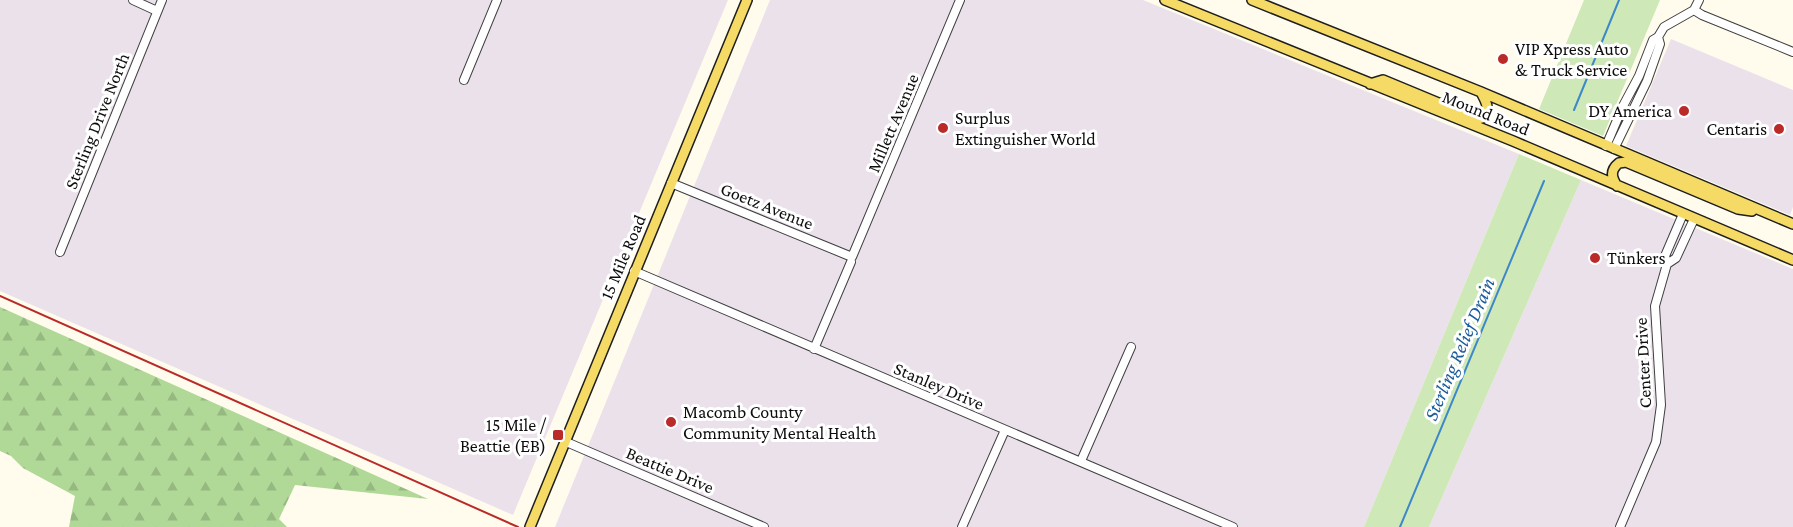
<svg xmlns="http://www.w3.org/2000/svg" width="1793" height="527" font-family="'Crimson Pro',serif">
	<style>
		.industrial { fill: #ebe1eb }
		.grass { fill: #cee8b8 }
		.forest { fill: url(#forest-firs) }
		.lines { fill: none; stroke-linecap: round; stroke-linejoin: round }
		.stream { stroke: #3c88c9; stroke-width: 2 }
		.minor-casing { stroke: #404040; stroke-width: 10 }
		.major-casing { stroke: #1e1e1e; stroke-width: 12 }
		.minor { stroke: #fff; stroke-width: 8 }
		.major { stroke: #f5db66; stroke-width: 9 }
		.rail { stroke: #b92a29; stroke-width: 2 }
		.poi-dot { fill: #b92a29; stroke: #fff; stroke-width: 2 }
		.labels { text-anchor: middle; stroke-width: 6; stroke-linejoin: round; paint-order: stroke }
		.poi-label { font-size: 18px; fill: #0d0d0d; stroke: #fff; text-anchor: start }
		.street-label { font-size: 18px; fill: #0d0d0d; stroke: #fff }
		.water-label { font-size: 20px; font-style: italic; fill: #195b9b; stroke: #fff }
	</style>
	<defs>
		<pattern id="forest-firs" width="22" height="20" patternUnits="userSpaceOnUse" patternTransform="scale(1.5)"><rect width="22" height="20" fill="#b0d897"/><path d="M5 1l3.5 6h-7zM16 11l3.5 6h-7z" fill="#96b881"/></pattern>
	</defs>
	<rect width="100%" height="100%" fill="#fffced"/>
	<path class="industrial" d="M0,0H728L513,515L0,291Z
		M770,0H1143L1519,154L1364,527H555Z
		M1671,39L1793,90V207L1790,215L1626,146Z
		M1581,180L1793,269V527H1429Z"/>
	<path class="grass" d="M1584,0H1660L1603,136L1539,109Z
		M1519,154L1581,180L1429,527H1364Z"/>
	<path class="forest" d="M0,307L428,499L295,485L279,519L287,527H69L75,496L23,468L11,456L0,451Z"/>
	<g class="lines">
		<path class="stream" d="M1574,110L1619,0
			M1400,527L1544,181"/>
		<g class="minor-casing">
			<path id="minor" d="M133,0L157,11
				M1699,0L1694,10L1702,15L1793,52
				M1658,37L1664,27L1694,10
				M464,80L497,0
				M1606,146L1623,106L1639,76L1653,40L1658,37L1660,44L1647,81L1614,149
				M671,183L852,257L960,0
				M60,252L162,0
				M1667,264L1676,258L1694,219
				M634,271L1233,527
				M814,349L851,262
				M564,441L764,527
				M1081,461L1131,347
				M962,527L1005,430
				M1620,527L1656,442L1661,405L1655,306L1667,264L1665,256L1683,214"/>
		</g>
		<g class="major-casing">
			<path id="major" d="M1165,0L1513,141L1793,260
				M1252,0L1481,92L1793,224
				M1370,84L1383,80L1477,119L1482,118C1491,108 1486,102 1481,92
				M1617,186C1611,177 1610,170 1619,163L1626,162L1738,209L1752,211
				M530,527L747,0"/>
		</g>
		<use href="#minor" class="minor"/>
		<use href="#major" class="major"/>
		<path class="rail" d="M0,296L518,527"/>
	</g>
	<g class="poi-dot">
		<circle cx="1503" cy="59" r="6"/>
		<circle cx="1684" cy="111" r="6"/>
		<circle cx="943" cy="128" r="6"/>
		<circle cx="1779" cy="129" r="6"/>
		<circle cx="1595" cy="258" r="6"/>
		<circle cx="671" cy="422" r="6"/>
		<rect x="552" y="429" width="12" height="12" rx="3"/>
	</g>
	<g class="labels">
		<g class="poi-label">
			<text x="1515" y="55">VIP Xpress Auto<tspan x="1515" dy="21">&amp; Truck Service</tspan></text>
			<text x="1672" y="117" text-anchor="end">DY America</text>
			<text x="955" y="124">Surplus<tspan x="955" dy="21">Extinguisher World</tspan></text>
			<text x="1767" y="135" text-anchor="end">Centaris</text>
			<text x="1607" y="264">Tünkers</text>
			<text x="683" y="418">Macomb County<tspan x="683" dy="21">Community Mental Health</tspan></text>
			<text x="546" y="431" text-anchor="end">15 Mile /<tspan x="546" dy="21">Beattie (EB)</tspan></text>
		</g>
		<g class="street-label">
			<text transform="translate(1486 113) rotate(22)" y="6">Mound Road</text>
			<text transform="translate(97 121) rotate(-68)" y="6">Sterling Drive North</text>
			<text transform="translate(893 123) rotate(-67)" y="6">Millett Avenue</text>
			<text transform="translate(767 206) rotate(22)" y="6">Goetz Avenue</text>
			<text transform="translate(623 257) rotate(-67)" y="6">15 Mile Road</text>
			<text transform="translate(1643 363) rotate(-93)" y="6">Center Drive</text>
			<text transform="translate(939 386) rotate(23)" y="6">Stanley Drive</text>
			<text transform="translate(670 470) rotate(23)" y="6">Beattie Drive</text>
		</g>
		<g class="water-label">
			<text transform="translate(1459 349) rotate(-67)" y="7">Sterling Relief Drain</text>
		</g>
	</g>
</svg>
